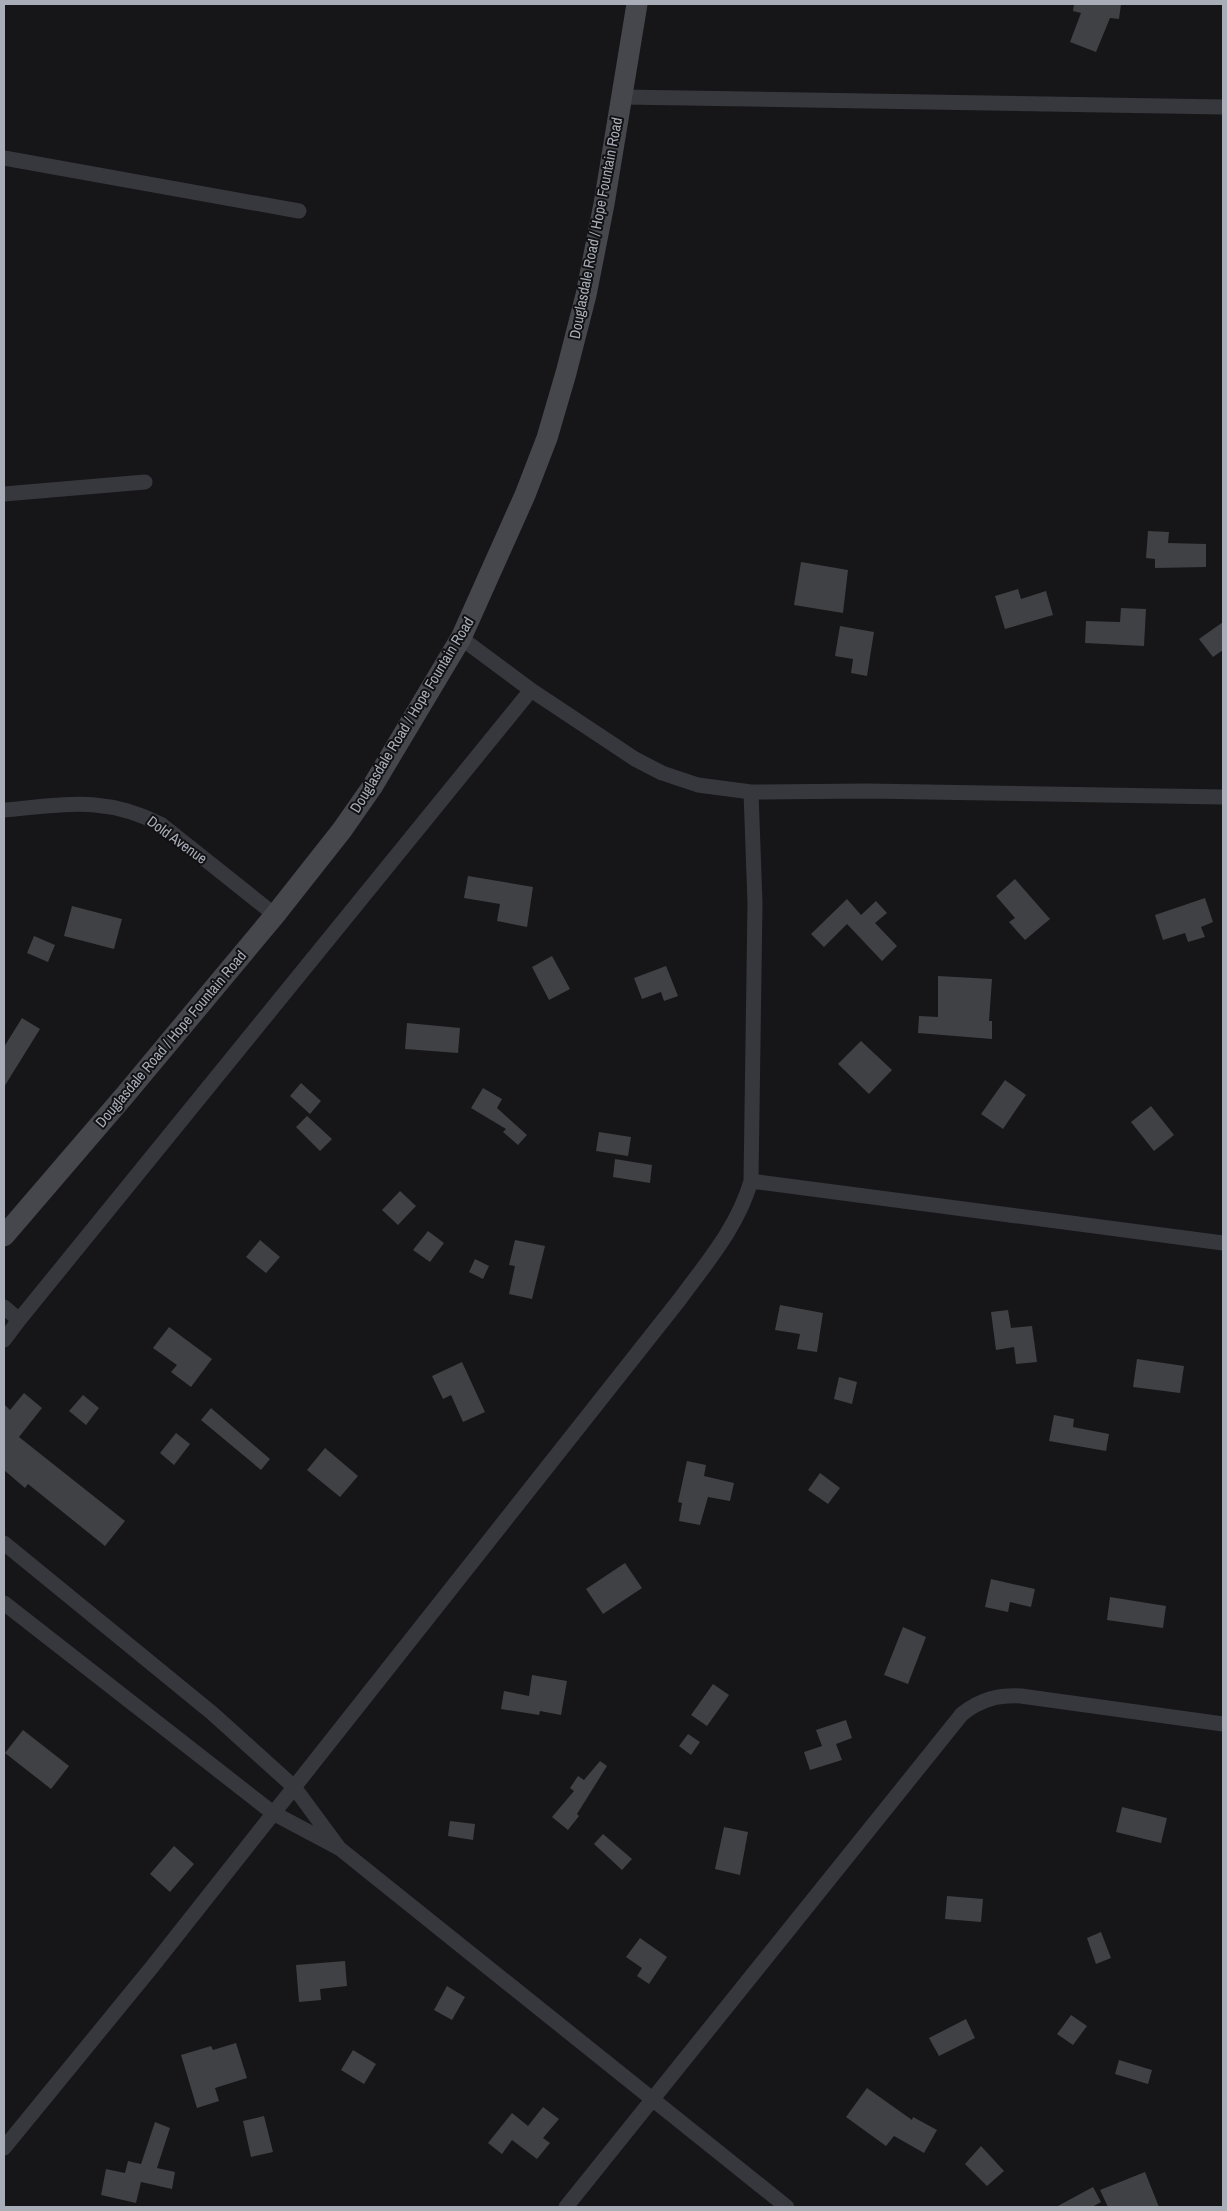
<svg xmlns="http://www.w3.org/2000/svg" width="1227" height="2211" font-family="'Archivo Narrow',sans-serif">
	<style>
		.building { fill: #404145 }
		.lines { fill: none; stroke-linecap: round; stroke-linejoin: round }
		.street { stroke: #37383d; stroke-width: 15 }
		.secondary { stroke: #45474d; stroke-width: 21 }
		.labels { text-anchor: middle; stroke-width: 4; stroke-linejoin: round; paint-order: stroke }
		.street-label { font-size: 15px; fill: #a8adb8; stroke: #111113 }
	</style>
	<rect width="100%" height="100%" fill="#161618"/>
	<path class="building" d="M1074,4H1121L1119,19L1110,18L1096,52L1070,42L1081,13L1073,11Z
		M1148,531L1169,532L1168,543L1206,544V567L1155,568V559L1146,558Z
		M801,562L848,570L843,613L794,605Z
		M1018,589L1021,599L1046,591L1053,615L1005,629L995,596Z
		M1121,608L1146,609L1144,646L1085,643L1086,621L1120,622Z
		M1223,622V650L1213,657L1199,639Z
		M840,626L874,632L867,676L851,673L853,659L835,656Z
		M468,876L533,887L527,927L497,921L500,904L464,898Z
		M1015,879L1050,919L1025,940L1009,922L1015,918L996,896Z
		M1205,898L1213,922L1201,927L1205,937L1188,942L1185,933L1163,940L1155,915Z
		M847,899L861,915L876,901L887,913L875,923L897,946L882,961L847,924L824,947L811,934Z
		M72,906L122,919L114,949L64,936Z
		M34,936L55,945L48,962L27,953Z
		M552,956L570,989L549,1000L532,967Z
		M666,966L678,996L664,1001L661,992L642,999L634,978Z
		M938,976L992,979L989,1021H992V1039L918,1033L919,1016L938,1017Z
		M22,1018L40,1029L4,1087V1047Z
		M407,1023L460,1028L458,1053L405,1049Z
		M861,1041L892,1070L869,1094L838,1064Z
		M1005,1080L1026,1095L1003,1129L981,1114Z
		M301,1083L321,1101L310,1114L290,1096Z
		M483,1088L502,1099L497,1108L527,1135L518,1145L503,1132L506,1129L471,1108Z
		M1151,1106L1174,1135L1154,1151L1131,1122Z
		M307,1116L332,1139L320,1151L296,1127Z
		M599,1132L631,1137L628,1156L596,1151Z
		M615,1159L652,1165L650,1183L613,1177Z
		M400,1191L416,1206L398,1225L382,1210Z
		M428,1231L444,1243L430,1262L413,1250Z
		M260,1240L280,1257L266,1273L246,1257Z
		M515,1240L545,1246L532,1299L509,1294L515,1266L509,1265Z
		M475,1259L489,1266L483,1279L469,1272Z
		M780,1305L823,1313L817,1352L797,1349L800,1334L775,1330Z
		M1008,1310L1011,1328L1032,1326L1037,1362L1016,1364L1014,1347L996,1350L991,1312Z
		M169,1327L212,1359L191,1387L171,1372L177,1365L153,1348Z
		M1137,1359L1184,1366L1180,1393L1133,1387Z
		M462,1362L485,1412L463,1422L451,1395L443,1399L432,1376Z
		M839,1377L857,1382L852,1404L834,1399Z
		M24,1393L42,1408L19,1437L125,1521L105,1546L28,1484L25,1488L4,1470V1404L10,1410Z
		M83,1395L99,1408L86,1425L69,1411Z
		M211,1408L270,1459L261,1470L201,1420Z
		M1054,1415L1074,1419L1073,1427L1109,1434L1106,1451L1049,1441Z
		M176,1433L190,1444L174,1465L160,1453Z
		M325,1448L358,1476L340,1497L307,1470Z
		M687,1461L706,1465L704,1476L734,1483L730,1501L708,1497L700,1525L679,1521L682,1503L678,1502Z
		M820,1473L840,1488L828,1504L808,1490Z
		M625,1563L642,1588L603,1614L586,1589Z
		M991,1579L1035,1589L1031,1607L1010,1602L1008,1612L985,1607Z
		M1110,1597L1166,1606L1163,1628L1107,1620Z
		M903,1627L926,1637L908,1684L884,1675Z
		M532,1675L567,1681L561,1715L540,1711L539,1715L501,1709L504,1691L529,1696Z
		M713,1684L729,1695L707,1726L691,1715Z
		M846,1720L852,1738L836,1744L842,1760L810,1770L804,1752L822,1746L816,1730Z
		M23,1730L69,1766L51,1789L5,1753Z
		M688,1734L700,1742L691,1755L679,1746Z
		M600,1761L607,1766L577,1814L579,1816L568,1830L552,1817L574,1791L570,1788L578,1776L584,1780Z
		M1122,1807L1167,1818L1161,1843L1116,1832Z
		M450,1821L475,1824L473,1840L448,1836Z
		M724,1827L748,1832L740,1875L715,1869Z
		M603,1834L632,1859L622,1870L594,1844Z
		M174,1846L194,1864L170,1892L150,1874Z
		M947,1896L983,1899L981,1922L945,1919Z
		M1101,1932L1111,1958L1096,1964L1087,1938Z
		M640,1938L667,1957L649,1984L637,1976L642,1968L626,1957Z
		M345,1961L347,1986L320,1989L321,2000L299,2002L296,1965Z
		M447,1986L465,1997L452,2020L434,2010Z
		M1071,2015L1087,2026L1073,2045L1057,2034Z
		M966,2019L975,2038L939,2056L929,2038Z
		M236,2043L247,2078L215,2088L219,2101L197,2108L181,2055L211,2046L213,2050Z
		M353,2050L376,2064L364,2084L341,2070Z
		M1119,2060L1152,2070L1148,2084L1115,2074Z
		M867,2088L912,2120L913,2117L937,2130L924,2153L894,2136L886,2146L846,2117Z
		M543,2107L559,2119L543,2138L550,2143L537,2159L512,2140L502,2154L488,2143L512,2113L528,2126Z
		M264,2116L273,2152L251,2157L243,2121Z
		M155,2122L170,2128L157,2168L175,2172L172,2189L141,2182L136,2203L101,2195L106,2169L125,2173L128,2161L141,2164Z
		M981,2146L1004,2171L987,2186L965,2164Z
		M1145,2172L1159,2207H1108L1100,2190Z
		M1093,2187L1101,2202L1092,2207H1056Z"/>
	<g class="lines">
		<path class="street" d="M622,97L1223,107
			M4,158L299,211
			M4,494L145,482
			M461,638L531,690L635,759L662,773L698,785L751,792L867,791L1223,797
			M4,810C65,805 105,795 162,825L275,915
			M751,1181L1223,1243
			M4,1307L19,1320L4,1340
			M19,1320L531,690
			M4,1543L212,1713L294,1787L339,1848
			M4,1603L273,1813L339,1848L787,2207
			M4,2148L152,1967L680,1299C708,1261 738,1226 751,1181L755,903L751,792
			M566,2207L962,1714C981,1699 998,1695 1021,1696L1223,1724"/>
		<path class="secondary" d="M4,1236L125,1095L275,915L342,830L372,787L461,638L525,495L547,438L566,373L586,295L604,204L637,4"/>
	</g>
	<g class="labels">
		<g class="street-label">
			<text transform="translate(596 228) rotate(-79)" y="5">Douglasdale Road / Hope Fountain Road</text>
			<text transform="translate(412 715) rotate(-59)" y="5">Douglasdale Road / Hope Fountain Road</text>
			<text transform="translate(177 840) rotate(36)" y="5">Dold Avenue</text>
			<text transform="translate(171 1039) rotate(-50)" y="5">Douglasdale Road / Hope Fountain Road</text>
		</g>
	</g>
	<rect width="1227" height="2211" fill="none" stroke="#a8adb8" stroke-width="10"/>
</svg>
